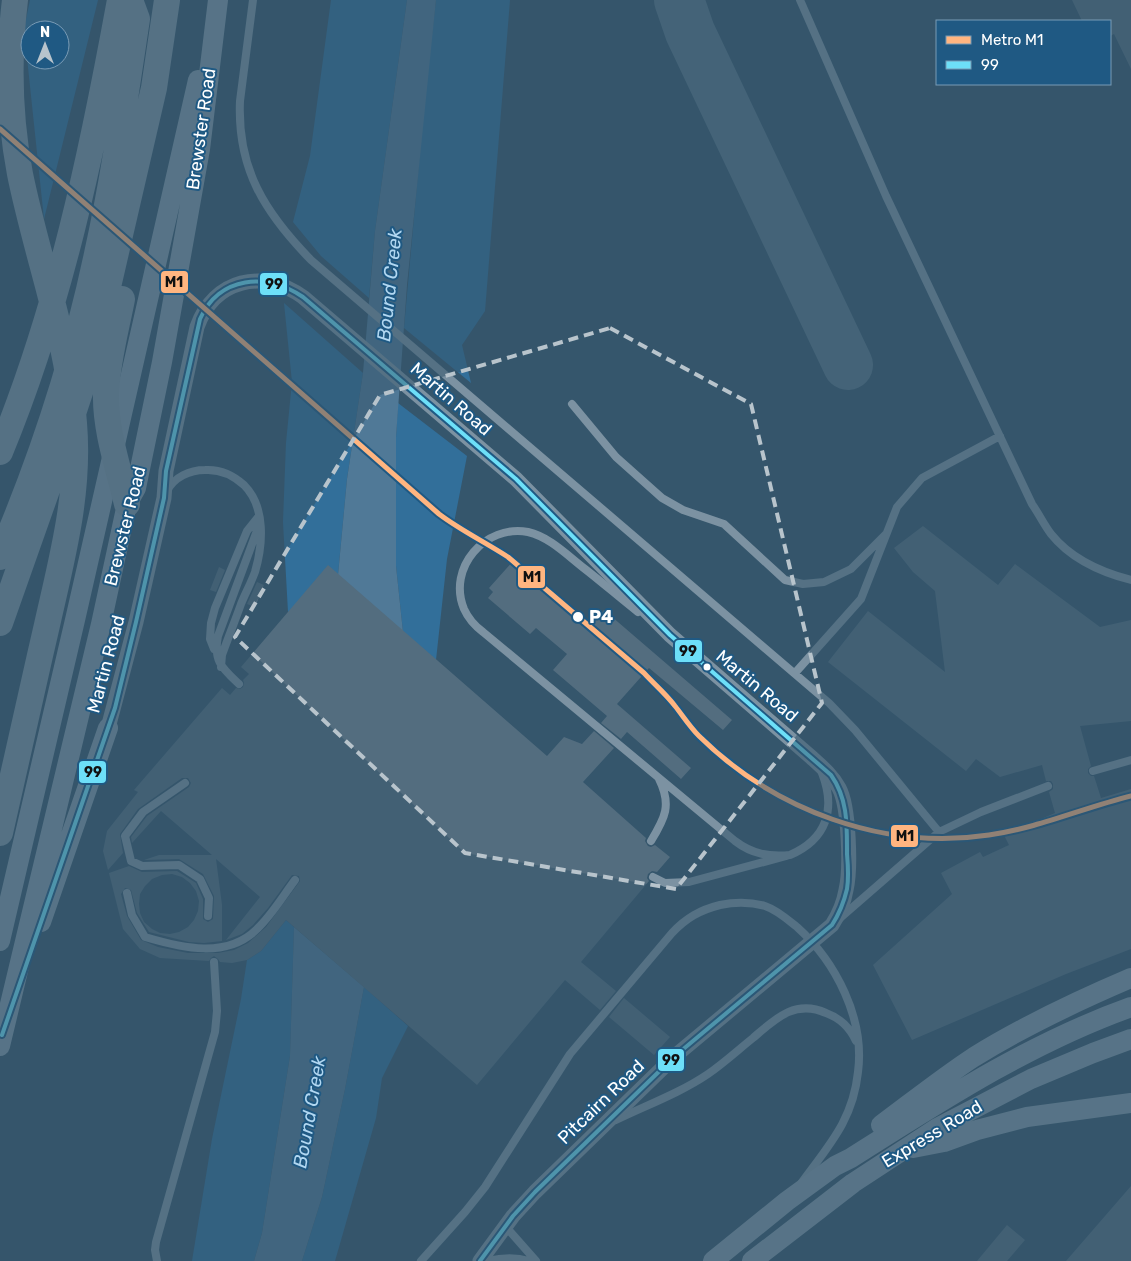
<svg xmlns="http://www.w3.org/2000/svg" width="1131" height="1261" font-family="Rubik,sans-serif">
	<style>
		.green { fill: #326f9a; fill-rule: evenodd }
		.water { fill: #507997 }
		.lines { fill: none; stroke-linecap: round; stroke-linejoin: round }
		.taxiway { stroke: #587487; stroke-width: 50 }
		.building { fill: #536d7f; fill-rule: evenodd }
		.lane { stroke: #7c92a2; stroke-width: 8 }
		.street { stroke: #7c92a2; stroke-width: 15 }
		.secondary { stroke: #8298a8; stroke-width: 20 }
		.highway { stroke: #7c92a2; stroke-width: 26 }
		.bus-1-casing { stroke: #1f5983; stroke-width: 8 }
		.bus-1 { stroke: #6ddff8; stroke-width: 4 }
		.metro-1-casing { stroke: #1f5983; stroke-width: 9 }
		.metro-1 { stroke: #ffb580; stroke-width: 5 }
		.marked { fill: none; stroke: #b8c4cc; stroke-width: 4; stroke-dasharray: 10 6; stroke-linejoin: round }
		.stop-dot { fill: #fff; stroke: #1f5983; stroke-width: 2 }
		.labels { text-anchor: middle; stroke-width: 4; stroke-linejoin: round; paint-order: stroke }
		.street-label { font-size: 18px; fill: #fff; stroke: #1f5983 }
		.stop-label { font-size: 18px; font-weight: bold; fill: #fff; stroke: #1f5983; text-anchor: start }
		.water-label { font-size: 19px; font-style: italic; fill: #b1d7f1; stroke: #1f5983 }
		.line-badge { stroke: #1f5983; stroke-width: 2 }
		.pale-badge-label { font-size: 14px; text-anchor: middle; font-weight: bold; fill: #111 }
	</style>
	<rect width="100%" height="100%" fill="#35566c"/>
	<path class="green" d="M30,0H98L44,219L24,29ZM30,30H60V60H30Z
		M331,0H407L375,231L369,298L321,256L293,222L310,156Z
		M436,0H510L485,311L462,345L471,383L404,328L425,96Z
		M284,303L363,373L347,479L338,575L288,612L283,522L286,443L292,382Z
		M398,403L467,456L447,559L436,660L403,632L396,566V437Z
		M286,920L294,927L290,1056L262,1233L254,1261H192L212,1139L241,999L247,960L261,951Z
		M364,987L408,1026L382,1078L376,1118L335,1261H302L322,1197L345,1089Z"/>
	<path class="water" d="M407,0H436L407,285L396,437V566L403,632L338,575L347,479L363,373L375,231Z
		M294,927L364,987L345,1089L322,1197L302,1261H254L262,1233L290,1056Z"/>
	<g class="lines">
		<path class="taxiway" d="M679,0L690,32L848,365"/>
	</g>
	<path class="building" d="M1072,0H1131V69L1114,34L1110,36V21H1082Z
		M923,526L998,585L1015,564L1100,627L1131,620V721L1080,726L1091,766L1088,769V773L1091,776H1094L1101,798L1131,789V949L1066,974L912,1040L873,965L952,894L941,873L980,852L983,857L1009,845L1004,835L1055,813L1049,792L1053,789V784L1051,781H1046L1042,765L1000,777L976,759L966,771L828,662L868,611L945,672L935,591L913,572L894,548Z
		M514,560L590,626L604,610L732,720L723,730L649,668L617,704L691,768L681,779L627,732L621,739L601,723L607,716L553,670L567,654L536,628L530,634L488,598L493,592L489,588Z
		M328,565L547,756L564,737L582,744L594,731L614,748L583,782L646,838L645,841L648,846L651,847L655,845L670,857L657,872L652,871L648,874L647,878L649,881L581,962L616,991L600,1010L565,980L477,1085L286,920L261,951L247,960L232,963L220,962L218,959L214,956L211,958L209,961L160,958L140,949L123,929L109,873L129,866L142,872L177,871L196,883L203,899V919L208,922L213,919L214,896L203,874L179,859L144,860L159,855H212L161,811L132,843L131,837L147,816L189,787L191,783L188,778H182L138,809L120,834L123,853L108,870L103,851L107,831L138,792L134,790L222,688L230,695L236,688L240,689L243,687L244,683L243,680L249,674L241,667ZM216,859L260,897L226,940L242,934L253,925L268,908L292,875L299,876L300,881L266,927L248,943L234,950L218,953H188L158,947L141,940L127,916L121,894L125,888L131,890L137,913L149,932L189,942L204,943L222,941V905ZM172,874L182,877L190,883L196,891L199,901L198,911L194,920L188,927L179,932L170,934L160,933L152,929L144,922L140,913L139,904L140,894L145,886L152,879L162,875Z
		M219,567L225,570L216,592L210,590Z
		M257,582L264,585L255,607L247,604Z
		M624,998L670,1037L654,1055L609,1017Z
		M1131,1186V1261H1066Z
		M1007,1225L1025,1240L1007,1261H977Z"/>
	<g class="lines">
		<path class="lane" d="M253,0L240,101C237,169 265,213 311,260L829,703L855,730L939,832L981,812L1048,786
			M800,0L886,196L1032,504C1039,514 1044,525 1051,534C1071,559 1100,572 1131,580
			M572,404L616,457L662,498L683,510L724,524L785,580L803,584L824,582L851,569L886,534
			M167,491C174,477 190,470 205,470C220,469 233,475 244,485C266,507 263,545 255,572C251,583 245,594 241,604C235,621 228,638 222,655L221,667
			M638,612C620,598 603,583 585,569C568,556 550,537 528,532C485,524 447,568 464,609C468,618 475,626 483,632L735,841C752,854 769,857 790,855
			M214,649L210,639L211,623L215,608L247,531L259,516
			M795,673L861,599L897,507L922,478L1000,436
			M239,684C222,668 213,661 218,636L258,528
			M1093,771L1131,760
			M185,783L143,812L125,836L131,861L142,866L179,865L200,879L209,898L208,916
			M651,841C665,818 672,805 659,779
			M653,877L665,883L689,882L790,855C827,839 836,809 822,773
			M127,893L132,915L145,937C182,948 227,959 257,929C272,915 283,896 295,880
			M839,919L939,832
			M616,1120C647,1105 680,1093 708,1074C724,1063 738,1050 753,1038C775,1019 795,999 826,1013C840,1018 850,1028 856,1041
			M506,1227L536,1261
			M157,1261L155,1250L156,1242L215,1032L217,1011L214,962
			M421,1261L465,1212L485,1187L570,1054L672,933C686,918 700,910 720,905C734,902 751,902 765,906C777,910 787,919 797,927C836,962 865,1019 858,1072C853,1120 829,1145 802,1182
			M488,1261C500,1258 516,1257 529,1261"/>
		<path class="street" d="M108,728L136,622L164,498L166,471L197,327C214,279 263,268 303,297L516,479L670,635L811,757C821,766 832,775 839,788C849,806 851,869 846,890C844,902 839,914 832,925L675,1056L535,1192L513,1216L480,1261"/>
		<path class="secondary" d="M41,922L108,728
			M0,941L75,620L198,80
			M0,1046L101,624L127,504L136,488L162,362L200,149L218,0
			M881,1125C912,1102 942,1078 974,1057C1024,1026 1077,1001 1131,978
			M913,1148L944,1142L977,1130L1027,1117L1131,1103
			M713,1261L787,1201L835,1166L851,1158C941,1101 1030,1043 1131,1007
			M752,1261L853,1183L937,1128L1031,1079L1093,1053L1131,1039"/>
		<path class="highway" d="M122,299C116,330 107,362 106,394C105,430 119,470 127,504
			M0,452C60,307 92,153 120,0
			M0,557C42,459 75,358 97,254C114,177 125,98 137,19L130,0
			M0,623L60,453L85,377L104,304L154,88L167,0
			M0,833C16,763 31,694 47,625C62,558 80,493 74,423C68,337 37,258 20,174C9,116 8,58 15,0"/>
		<g class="bus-1-casing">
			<path id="bus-1" d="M2,1035L115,708L136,622L164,498L166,471L200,319C219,276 267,272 303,297L516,479L670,635L831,775C848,799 847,825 847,854C848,865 849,877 847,889C844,902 839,914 832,925L675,1056L535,1192L513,1216L480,1261"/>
		</g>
		<use href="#bus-1" class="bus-1"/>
		<g class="metro-1-casing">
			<path id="metro-1" d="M0,129L439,514C460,530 485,542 508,557L644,673C654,684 666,694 675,706C683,716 690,727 699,736C774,810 883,851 989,835C1038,828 1083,808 1131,796"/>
		</g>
		<use href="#metro-1" class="metro-1"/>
	</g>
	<path d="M0 0H1131V1261H0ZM610,328L751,404L822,703L676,889L465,853L235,637L380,395Z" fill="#35566c" fill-opacity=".55" fill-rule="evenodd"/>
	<path class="marked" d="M610,328L751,404L822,703L676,889L465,853L235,637L380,395Z"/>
	<g class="stop-dot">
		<circle cx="578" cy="617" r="6"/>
		<circle cx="707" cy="667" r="4.5"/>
	</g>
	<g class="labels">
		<g class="street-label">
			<text transform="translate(201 129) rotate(-82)" y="6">Brewster Road</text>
			<text transform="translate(451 399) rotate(41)" y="6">Martin Road</text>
			<text transform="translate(125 526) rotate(-76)" y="6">Brewster Road</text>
			<text transform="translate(106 664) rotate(-75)" y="6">Martin Road</text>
			<text transform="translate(757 686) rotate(40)" y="6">Martin Road</text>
			<text transform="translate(601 1102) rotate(-44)" y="6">Pitcairn Road</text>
			<text transform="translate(932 1134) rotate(-31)" y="6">Express Road</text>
		</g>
		<g class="stop-label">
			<text x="589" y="623">P4</text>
		</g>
		<g class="water-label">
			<text transform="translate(389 285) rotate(-84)" y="7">Bound Creek</text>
			<text transform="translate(309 1112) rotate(-80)" y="7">Bound Creek</text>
		</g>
	</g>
	<g class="line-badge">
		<rect x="160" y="270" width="29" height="24" rx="5" fill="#ffb580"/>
		<rect x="259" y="272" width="29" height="24" rx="5" fill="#6ddff8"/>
		<rect x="517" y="565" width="29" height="24" rx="5" fill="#ffb580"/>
		<rect x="674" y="639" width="29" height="24" rx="5" fill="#6ddff8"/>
		<rect x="78" y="760" width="29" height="24" rx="5" fill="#6ddff8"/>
		<rect x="890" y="824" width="29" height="24" rx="5" fill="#ffb580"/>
		<rect x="657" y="1048" width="28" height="24" rx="5" fill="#6ddff8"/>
	</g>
	<g class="pale-badge-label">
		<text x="174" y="287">M1</text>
		<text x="274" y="289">99</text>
		<text x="532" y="582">M1</text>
		<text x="688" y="656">99</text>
		<text x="93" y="777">99</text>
		<text x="905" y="841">M1</text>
		<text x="671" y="1065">99</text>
	</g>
	<rect x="936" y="20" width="175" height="65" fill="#1f5983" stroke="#799bb5"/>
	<rect x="946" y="36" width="25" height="8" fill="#ffb580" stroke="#799bb5"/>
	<text x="981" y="45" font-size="15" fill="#ffffff">Metro M1</text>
	<rect x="946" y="61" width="25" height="8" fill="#6ddff8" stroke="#799bb5"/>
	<text x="981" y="70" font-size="15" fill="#ffffff">99</text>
	<g transform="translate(45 45)"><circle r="24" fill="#1f5983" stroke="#799bb5"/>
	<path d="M0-4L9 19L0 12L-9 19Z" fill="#b8c4cc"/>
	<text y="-8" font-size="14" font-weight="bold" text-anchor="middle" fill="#ffffff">N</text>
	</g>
</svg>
